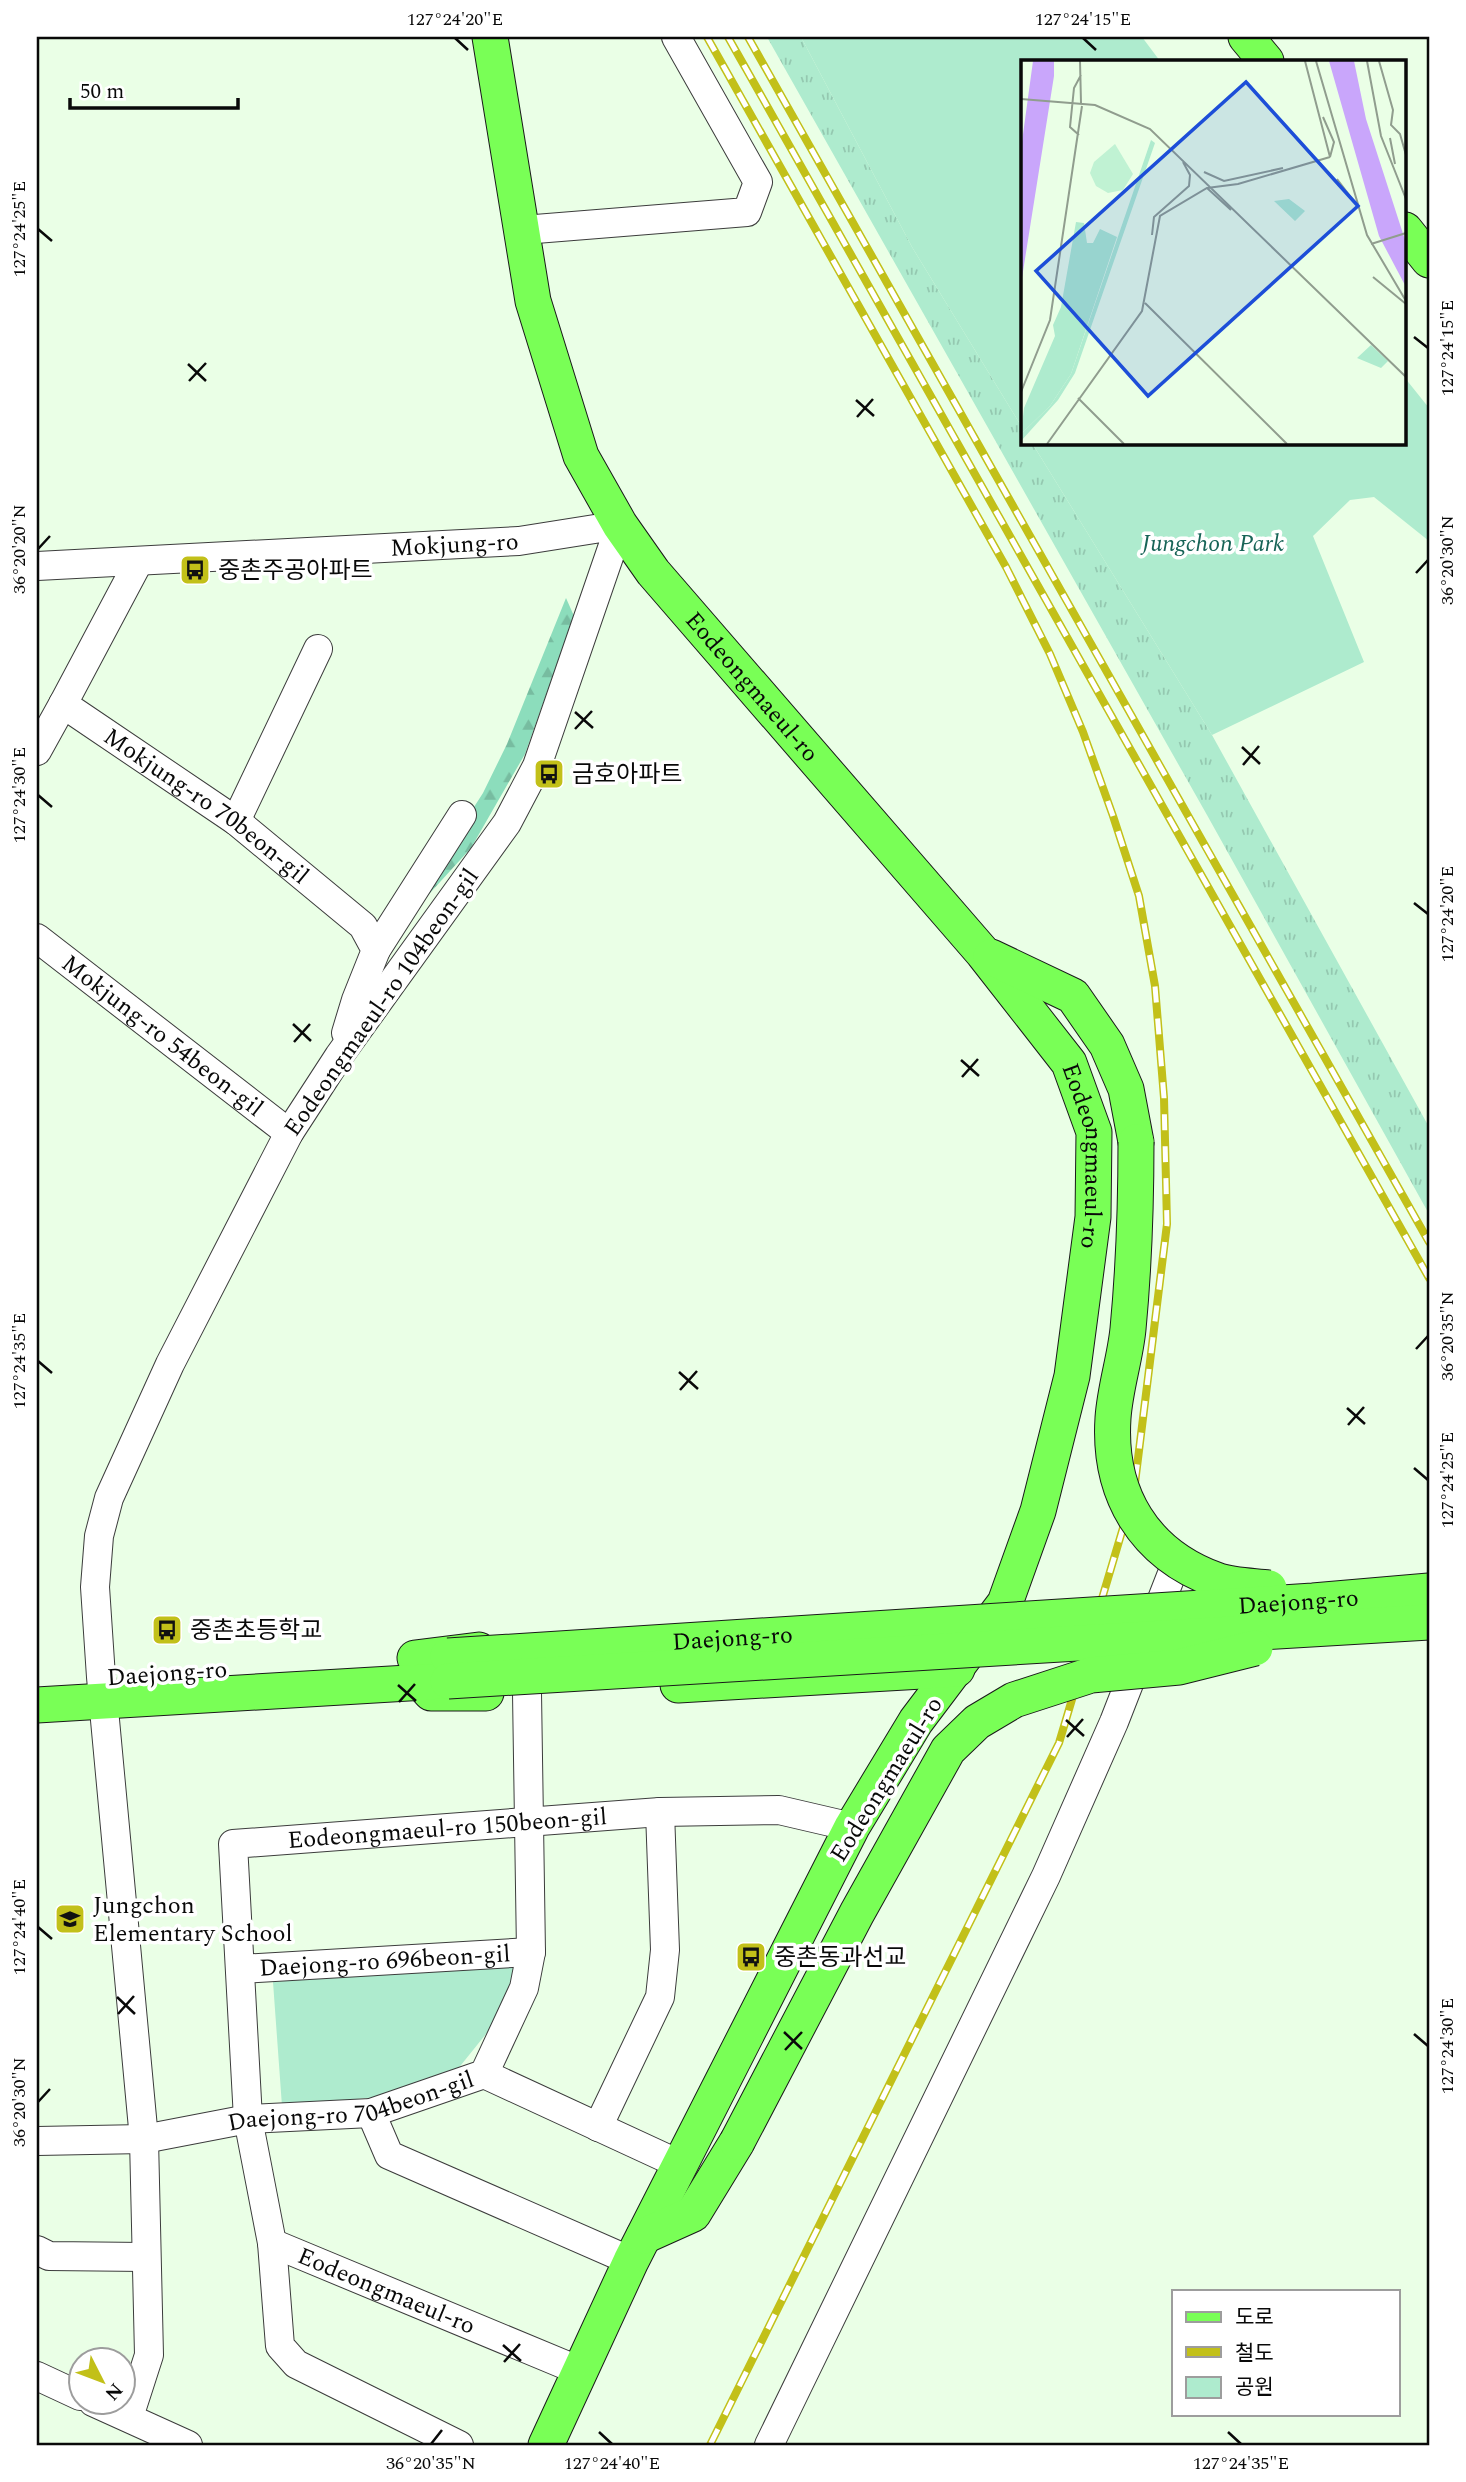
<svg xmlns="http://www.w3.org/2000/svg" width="1466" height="2482" font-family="Spectral,'Noto Sans KR',serif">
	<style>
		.grass { fill: url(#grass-tufts) }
		.forest { fill: url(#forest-firs) }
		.park { fill: #aeebce }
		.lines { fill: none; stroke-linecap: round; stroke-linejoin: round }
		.minor-casing { stroke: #3c3c3c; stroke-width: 30 }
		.major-casing { stroke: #1a1a1a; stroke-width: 37 }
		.minor { stroke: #fff; stroke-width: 28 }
		.major { stroke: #79ff56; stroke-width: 35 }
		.rail-casing { stroke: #c2c019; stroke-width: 8 }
		.rail { stroke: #fff; stroke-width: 5; stroke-dasharray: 16; stroke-linecap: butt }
		.major-bridge-casing { stroke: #1a1a1a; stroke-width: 37; stroke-linecap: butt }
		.major-bridge { stroke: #79ff56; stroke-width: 35 }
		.ticks { fill: none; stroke: #090909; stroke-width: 2.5 }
		.labels { text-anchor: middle; stroke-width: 7; stroke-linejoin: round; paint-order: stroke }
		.park-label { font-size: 24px; font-style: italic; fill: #176457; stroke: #fff }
		.street-label { font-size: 24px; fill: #090909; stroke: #fff }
		.poi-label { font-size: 24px; fill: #090909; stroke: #fff; text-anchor: start }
		.inset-road { fill: none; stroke: #909d8e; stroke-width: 2 }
		.view { fill: #1d4ed8; fill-opacity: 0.15; stroke: #1d4ed8; stroke-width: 3.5 }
		.inset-edge { fill: none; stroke: #090909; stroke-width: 3.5 }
		.neatline { fill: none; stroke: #090909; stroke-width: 2.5 }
		.ticks-label { font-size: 18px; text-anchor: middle; fill: #090909 }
	</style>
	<defs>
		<pattern id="grass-tufts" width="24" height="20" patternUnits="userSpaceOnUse" patternTransform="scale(1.75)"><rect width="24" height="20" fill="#aeebce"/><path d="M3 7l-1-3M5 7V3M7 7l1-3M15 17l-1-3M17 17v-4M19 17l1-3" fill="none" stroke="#94c8b0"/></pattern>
		<pattern id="forest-firs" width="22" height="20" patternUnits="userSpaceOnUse" patternTransform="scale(1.75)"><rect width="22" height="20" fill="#8cddbc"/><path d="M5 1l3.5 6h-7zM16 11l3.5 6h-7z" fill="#77bca0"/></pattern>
	</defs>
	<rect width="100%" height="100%" fill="#eaffe6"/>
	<path class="grass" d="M767,37H801L912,247L1023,429V443H1032L1212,735L1429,1127V1214L1207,815Z"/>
	<path class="forest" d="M566,598L574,616L525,754L471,848L420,904L438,863L483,793L507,744Z"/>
	<path class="park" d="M801,37H1142L1160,61H1023V429L912,247Z
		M1405,378L1429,408V541L1374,497L1350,500L1313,536L1364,662L1212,735L1032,443H1405Z
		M522,1962L494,2024L453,2075L388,2096L282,2106L273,1982Z"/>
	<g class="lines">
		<g class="minor-casing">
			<g id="minor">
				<path d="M523,230L747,212L758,182L676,37"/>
				<path id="s1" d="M139,561L63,704L236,821L363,926L376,950L356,1000L346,1033"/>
				<path id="s2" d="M37,566L519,541L620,525L537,766L507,823L339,1056L289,1133L170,1364L109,1498L99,1536L95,1587L101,1677L144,2139L149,2355L129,2417"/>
				<path d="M37,751L63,704"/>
				<path d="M236,821L318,649"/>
				<path id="s3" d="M37,938L289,1133"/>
				<path d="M376,950L462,815"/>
				<path id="s4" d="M240,1969L531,1952"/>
				<path d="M484,2074L681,2165"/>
				<path d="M371,2113L389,2155L631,2261"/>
				<path d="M598,2127L660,1997L665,1950L660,1812"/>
				<path id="s5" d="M37,2141L144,2139L248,2119L371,2113L484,2074L524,1988L531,1952L527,1693"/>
				<path id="s6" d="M272,2243L580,2371"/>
				<path d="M37,2250L49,2256L145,2257"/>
				<path d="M37,2376L80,2396"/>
				<path d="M93,2402L188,2445"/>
				<path id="s7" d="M459,2445L296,2364L280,2346L272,2243L248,2119L233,1844L660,1812L779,1810L852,1827"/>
				<path d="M769,2445L1046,1876L1114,1722L1171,1576"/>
			</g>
		</g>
		<g class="major-casing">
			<g id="major">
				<path id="s8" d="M490,37L533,301L581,456L620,525L653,572L983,953L1069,1063L1094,1132L1093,1217L1072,1376L1038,1511L1005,1603L916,1721L852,1827L631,2261L546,2445"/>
				<path d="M1246,37L1266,61"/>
				<path d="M1405,230L1429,260"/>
				<path d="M991,957L1073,996L1107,1045L1126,1089L1136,1142"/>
				<path d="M415,1658L479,1650"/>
				<path d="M421,1682L431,1693H486"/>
				<path d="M678,1685L957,1669"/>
				<path d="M37,1705L442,1681"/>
				<path d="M644,2236L693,2214L737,2142"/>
			</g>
		</g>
		<use href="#minor" class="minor"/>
		<use href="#major" class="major"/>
		<g class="rail-casing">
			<path id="rail" d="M707,37L1006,567L1050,654L1083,732L1113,816L1139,896L1155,986L1164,1098L1167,1224L1134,1491L1059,1743L710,2445
				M728,37L1429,1278
				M748,37L1429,1242"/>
		</g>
		<use href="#rail" class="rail"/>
		<g class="major-bridge-casing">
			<g id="major-bridge">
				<path d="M1136,1142C1136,1205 1134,1266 1128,1329C1125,1359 1115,1388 1113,1418C1108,1494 1144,1554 1216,1580C1232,1586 1252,1586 1269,1588"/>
				<path id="s9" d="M448,1656L1313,1601L1429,1591"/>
				<path d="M448,1681L1429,1622"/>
				<path d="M737,2142L857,1913L948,1750L977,1722L1014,1700L1091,1675L1179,1667L1255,1648"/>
			</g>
		</g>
		<use href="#major-bridge" class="major-bridge"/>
	</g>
	<path class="ticks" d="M455,38L468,50M1083,38L1096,50M38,229L52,241M1414,337L1428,348M188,364L206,381M189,381L206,363M856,400L874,416M857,417L873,399M38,549L50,536M1416,573L1428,560M575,712L593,728M575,729L592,711M1242,747L1260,764M1243,765L1259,746M38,795L52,807M1414,903L1428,914M293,1024L311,1041M294,1042L310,1024M961,1060L979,1076M962,1077L978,1059M1416,1349L1428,1336M38,1361L52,1373M679,1372L698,1389M680,1390L697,1371M1347,1408L1365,1424M1348,1425L1364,1407M1414,1468L1428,1480M398,1685L416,1701M399,1702L415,1684M1066,1720L1084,1736M1067,1737L1083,1719M38,1927L52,1939M117,1997L135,2014M118,2014L134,1996M784,2032L802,2049M1414,2034L1428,2046M785,2050L802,2032M38,2102L50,2089M503,2345L521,2361M504,2362L520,2344M599,2432L612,2444M1228,2432L1241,2444M431,2444L442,2430"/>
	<defs>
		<g id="bus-square" transform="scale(1.575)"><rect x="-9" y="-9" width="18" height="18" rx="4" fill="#c2c019" stroke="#fff"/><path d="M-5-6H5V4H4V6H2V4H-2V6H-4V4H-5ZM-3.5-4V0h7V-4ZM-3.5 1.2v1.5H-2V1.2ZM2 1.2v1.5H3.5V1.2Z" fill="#111"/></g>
		<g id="school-square" transform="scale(1.575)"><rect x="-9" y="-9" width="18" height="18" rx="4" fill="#c2c019" stroke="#fff"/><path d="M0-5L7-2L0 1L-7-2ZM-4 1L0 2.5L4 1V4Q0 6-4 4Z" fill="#111"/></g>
	</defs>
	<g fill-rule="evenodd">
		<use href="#bus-square" x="195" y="570"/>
		<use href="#bus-square" x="549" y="774"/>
		<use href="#bus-square" x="167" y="1630"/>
		<use href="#school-square" x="70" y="1919"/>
		<use href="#bus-square" x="751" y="1957"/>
	</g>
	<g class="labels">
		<g class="park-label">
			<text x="1213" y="551">Jungchon Park</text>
		</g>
		<g class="street-label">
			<text dy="8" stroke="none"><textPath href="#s2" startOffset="418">Mokjung-ro</textPath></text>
			<text dy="8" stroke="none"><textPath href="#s8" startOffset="718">Eodeongmaeul-ro</textPath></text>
			<text dy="8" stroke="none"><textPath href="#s1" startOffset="338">Mokjung-ro 70beon-gil</textPath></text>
			<text transform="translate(381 1002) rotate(-55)" y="8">Eodeongmaeul-ro 104beon-gil</text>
			<text dy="8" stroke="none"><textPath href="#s3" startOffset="159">Mokjung-ro 54beon-gil</textPath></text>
			<text dy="8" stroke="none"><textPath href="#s8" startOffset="1306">Eodeongmaeul-ro</textPath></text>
			<text dy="8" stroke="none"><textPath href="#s9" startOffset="852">Daejong-ro</textPath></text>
			<text dy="8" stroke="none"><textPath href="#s9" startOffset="285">Daejong-ro</textPath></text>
			<text transform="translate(167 1673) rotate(-4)" y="8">Daejong-ro</text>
			<text transform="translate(886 1779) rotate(-58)" y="8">Eodeongmaeul-ro</text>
			<text dy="8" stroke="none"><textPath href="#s7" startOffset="926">Eodeongmaeul-ro 150beon-gil</textPath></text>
			<text dy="8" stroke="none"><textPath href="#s4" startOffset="145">Daejong-ro 696beon-gil</textPath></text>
			<text dy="8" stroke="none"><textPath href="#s5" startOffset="318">Daejong-ro 704beon-gil</textPath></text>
			<text dy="8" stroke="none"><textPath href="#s6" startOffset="124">Eodeongmaeul-ro</textPath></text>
		</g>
		<g class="poi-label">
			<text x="218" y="578">중촌주공아파트</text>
			<text x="572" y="782">금호아파트</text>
			<text x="190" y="1638">중촌초등학교</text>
			<text x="93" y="1913">Jungchon<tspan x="93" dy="28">Elementary School</tspan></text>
			<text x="774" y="1965">중촌동과선교</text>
		</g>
	</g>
	<g transform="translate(1021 60)">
		<rect width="385" height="385" fill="#eaffe6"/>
		<path d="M130,80L134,83L54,313L37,340L0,381V374L29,346L50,314Z" fill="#aeebce"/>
		<path d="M268,139L284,151L274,161L253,141ZM55,162L63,163L66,183H72L79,169L96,177L50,314L29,346L0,374L3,348L34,276L32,265L40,247ZM350,285L367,301L360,308L336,298Z" fill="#aeebce"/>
		<path d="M94,84L112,114L102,130L87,133L75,126L69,113L73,102Z" fill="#c0f2d3"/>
		<path d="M12,1H33V16L0,224V89ZM308,1H333L345,59L385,183V227L358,176Z" fill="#c9a6fb"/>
		<path class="inset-road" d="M59,1L60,43M284,1L309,97M295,1L346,175L385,241M346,1L360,76L385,139M358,1L372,50L370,65L379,74L385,95M0,39L74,45L129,69L385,317M302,57L313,82L309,97M58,75L49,67L53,28L60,15M369,78L374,104M183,112L203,121L262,108M316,119L332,140M186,128L210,150M131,175L133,157L168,126L169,115L162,102M350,184L385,173M352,217L385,244M124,243L266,384M0,332L29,260L61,46M57,338L103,384M26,384L121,251L139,156L186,128L217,124L309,97"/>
		<path class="view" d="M225,22L337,146L127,336L15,211Z"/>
		<rect width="385" height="385" class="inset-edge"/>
	</g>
	<rect width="1466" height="2482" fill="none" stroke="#ffffff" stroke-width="77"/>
	<rect x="1172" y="2290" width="228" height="126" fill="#ffffff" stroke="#9d9d9d" stroke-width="2"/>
	<rect x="1186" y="2312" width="35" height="10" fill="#79ff56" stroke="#9d9d9d" stroke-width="2"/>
	<text x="1235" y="2324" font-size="21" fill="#090909">도로</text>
	<rect x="1186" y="2347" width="35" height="10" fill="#c2c019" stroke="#9d9d9d" stroke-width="2"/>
	<text x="1235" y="2360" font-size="21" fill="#090909">철도</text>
	<rect x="1186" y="2377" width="35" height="21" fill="#aeebce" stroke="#9d9d9d" stroke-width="2"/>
	<text x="1235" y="2394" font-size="21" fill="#090909">공원</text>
	<g transform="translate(102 2381) rotate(132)"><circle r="33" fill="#ffffff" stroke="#9d9d9d" stroke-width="2"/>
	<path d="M0-5L12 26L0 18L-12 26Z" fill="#c2c019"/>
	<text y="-10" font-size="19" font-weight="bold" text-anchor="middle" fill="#090909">N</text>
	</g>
	<path d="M70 98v10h168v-10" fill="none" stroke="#090909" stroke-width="3.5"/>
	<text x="80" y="98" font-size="21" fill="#090909" stroke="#ffffff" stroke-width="5" paint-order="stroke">50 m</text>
	<rect x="38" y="38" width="1390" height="2406" class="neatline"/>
	<g class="ticks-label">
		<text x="455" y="25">127°24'20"E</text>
		<text x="1083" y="25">127°24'15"E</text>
		<text transform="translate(19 229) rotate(-90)" y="6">127°24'25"E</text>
		<text transform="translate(1447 348) rotate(-90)" y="6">127°24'15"E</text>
		<text transform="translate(19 549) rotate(-90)" y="6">36°20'20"N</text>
		<text transform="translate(1447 560) rotate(-90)" y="6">36°20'30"N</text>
		<text transform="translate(19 795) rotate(-90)" y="6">127°24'30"E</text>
		<text transform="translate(1447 914) rotate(-90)" y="6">127°24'20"E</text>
		<text transform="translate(1447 1336) rotate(-90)" y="6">36°20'35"N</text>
		<text transform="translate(19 1361) rotate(-90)" y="6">127°24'35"E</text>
		<text transform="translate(1447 1480) rotate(-90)" y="6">127°24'25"E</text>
		<text transform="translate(19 1927) rotate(-90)" y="6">127°24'40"E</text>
		<text transform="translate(1447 2046) rotate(-90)" y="6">127°24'30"E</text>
		<text transform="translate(19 2102) rotate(-90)" y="6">36°20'30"N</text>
		<text x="431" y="2469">36°20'35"N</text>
		<text x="612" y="2469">127°24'40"E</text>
		<text x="1241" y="2469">127°24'35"E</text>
	</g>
</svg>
